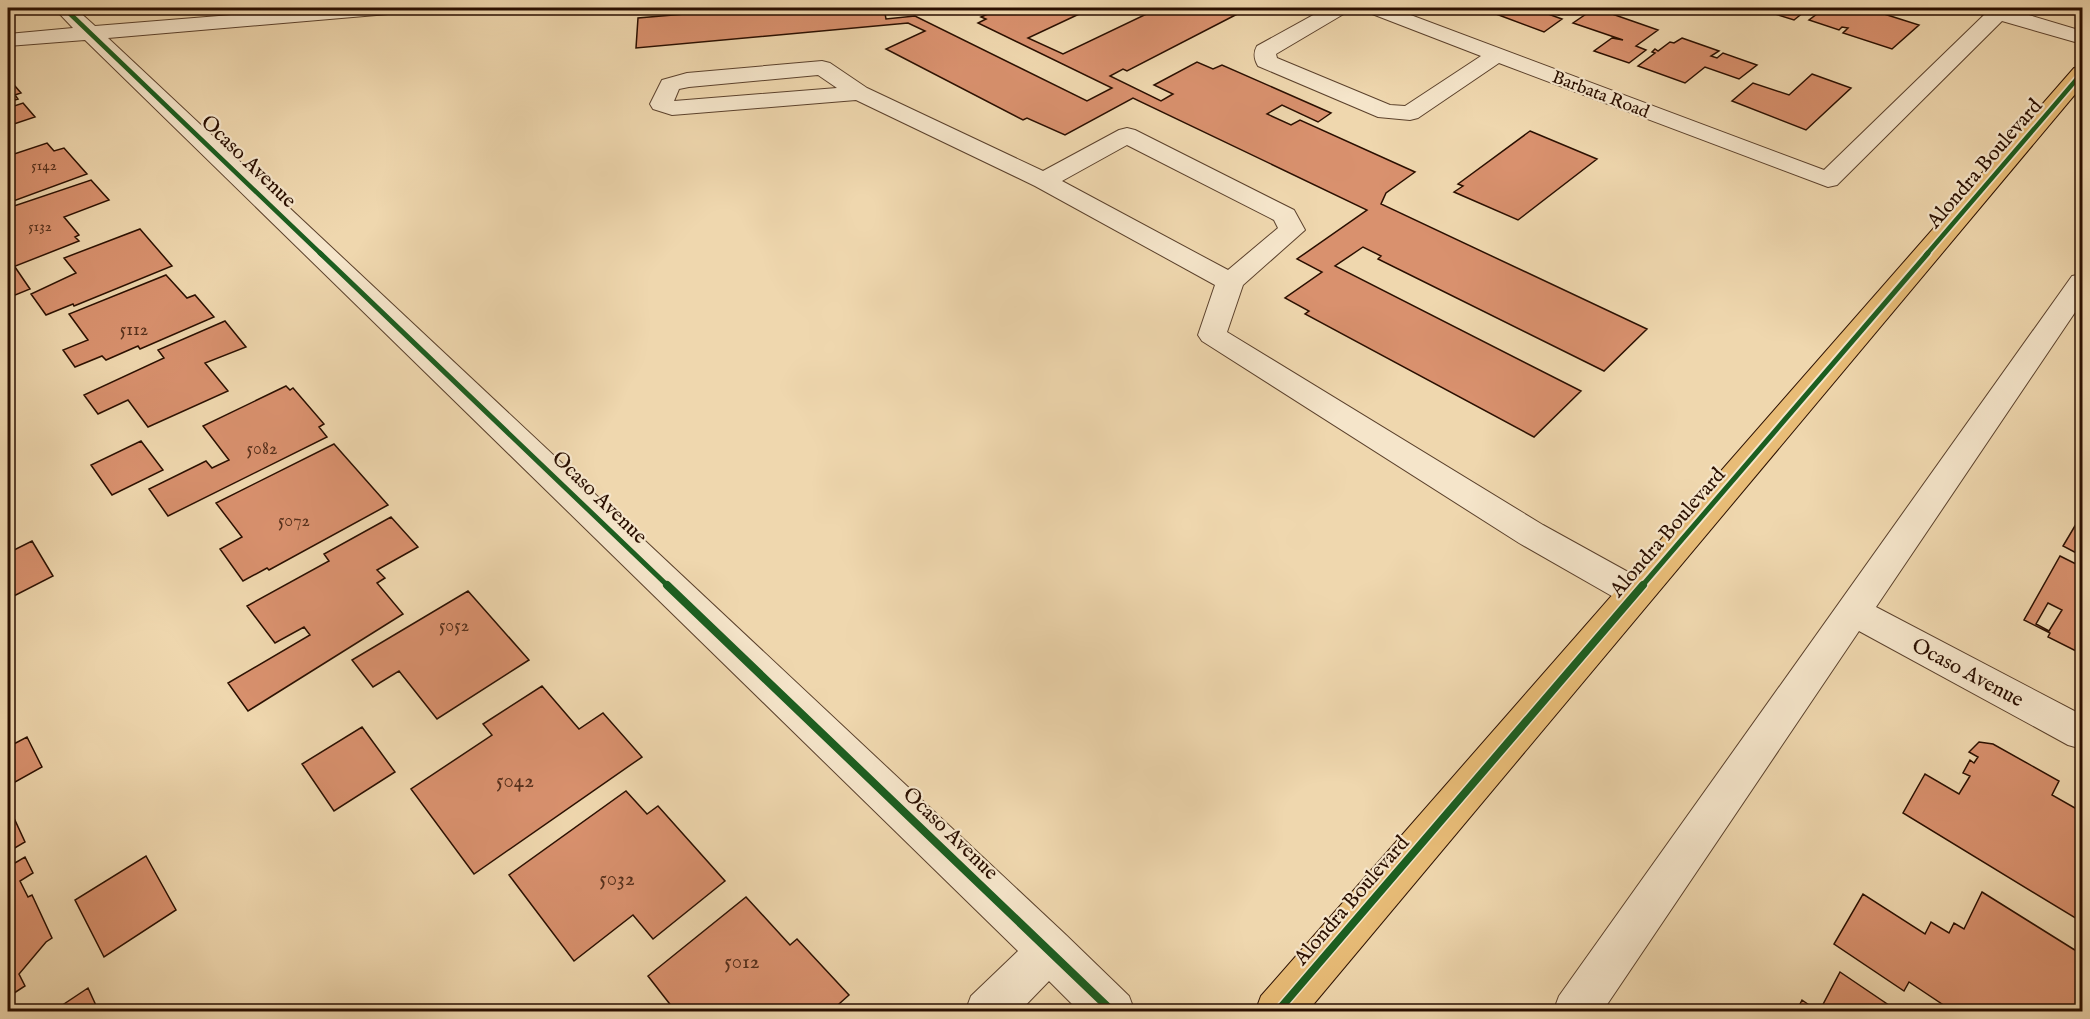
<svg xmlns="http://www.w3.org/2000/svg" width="2090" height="1019" font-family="'IM FELL English',serif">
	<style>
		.building { fill: #d9916e; stroke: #2a0f00; stroke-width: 1.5; fill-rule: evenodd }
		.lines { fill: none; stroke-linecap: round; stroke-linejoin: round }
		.minor-casing { stroke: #5b412c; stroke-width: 2 }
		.major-casing { stroke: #2a0f00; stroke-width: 2 }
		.minor { fill: #f5e5ca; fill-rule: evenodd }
		.major { fill: #e8bc77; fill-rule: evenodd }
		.cycleway-far2-casing { stroke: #f5e5ca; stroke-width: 8 }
		.cycleway-far1-casing { stroke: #f5e5ca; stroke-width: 9 }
		.cycleway-casing { stroke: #f5e5ca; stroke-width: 11 }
		.cycleway-far2 { stroke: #1b5e20; stroke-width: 4.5 }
		.cycleway-far1 { stroke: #1b5e20; stroke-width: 5 }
		.cycleway { stroke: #1b5e20; stroke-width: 8 }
		.labels { text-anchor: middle; stroke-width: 4.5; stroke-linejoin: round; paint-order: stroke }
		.far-number-label { font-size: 15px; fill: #56301c }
		.far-street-label { font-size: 18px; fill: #2a0f00; stroke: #f5e5ca }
		.number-label { font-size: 18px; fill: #56301c }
		.street-label { font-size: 21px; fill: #2a0f00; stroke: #f5e5ca }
		.near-number-label { font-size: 21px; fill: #56301c }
	</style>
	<rect width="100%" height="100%" fill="#efd7ae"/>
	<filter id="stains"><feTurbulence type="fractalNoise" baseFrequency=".00333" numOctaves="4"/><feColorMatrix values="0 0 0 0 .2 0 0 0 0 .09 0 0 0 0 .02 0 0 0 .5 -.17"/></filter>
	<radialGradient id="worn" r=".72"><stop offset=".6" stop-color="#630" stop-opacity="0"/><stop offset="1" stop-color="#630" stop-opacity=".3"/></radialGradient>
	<path class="building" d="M756,8H884L886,19L915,16L1087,101L1112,88L978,23L986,19L981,17L1001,8H1092L1028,38L1063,54L1159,8H1249L1127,71L1123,69L1110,76L1161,101L1173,94L1154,85L1197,62L1213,69L1222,65L1331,113L1318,122L1282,105L1267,114L1291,125L1300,120L1415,172L1386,193L1381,204L1647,329L1604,371L1378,259L1381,256L1363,247L1335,266L1581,391L1534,437L1305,314L1309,311L1285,298L1322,272L1297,259L1367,210L1133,98L1065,135L1027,118L1023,120L886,49L925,31L908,23L636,48L638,18Z
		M1486,8H1570L1559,15L1540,8L1537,10L1562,19L1544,32L1496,14L1499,12Z
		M1595,8L1658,30L1636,46L1646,50L1629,63L1594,51L1612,38L1623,40L1573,23Z
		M1756,8H1809L1794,20Z
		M1825,8H1881L1878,11L1881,13L1919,25L1892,49L1843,33L1848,28L1842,27L1839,30L1809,20Z
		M1682,38L1719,51L1711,56L1717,58L1723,53L1757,65L1739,79L1705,67L1685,83L1638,66L1655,53L1652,52L1655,49L1658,51L1670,42L1674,43Z
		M1812,74L1851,88L1806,130L1732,101L1753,83L1789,95Z
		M8,78L21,93L15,95L18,99L8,102Z
		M23,103L35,117L8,126V108Z
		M1530,131L1597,159L1518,220L1454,192L1463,186L1458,184Z
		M47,143L54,151L64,148L87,174L8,203V156Z
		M91,180L109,200L64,217L79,235L75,237L79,241L8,269V208Z
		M140,229L172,266L74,306L73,304L46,315L31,294L76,273L64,258Z
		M15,267L30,289L8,298V270Z
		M166,275L187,298L195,295L214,317L140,349L138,346L106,360L102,356L75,367L63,350L88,340L69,314Z
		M225,321L246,347L205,363L228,391L148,427L128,400L98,414L84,395L164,358L158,350Z
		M286,386L290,390L293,388L324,424L319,427L327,437L168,516L149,489L206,461L212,468L229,460L203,426Z
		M141,441L163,470L112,495L91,465Z
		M334,444L388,505L269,570L267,568L243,581L220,549L242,537L216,503Z
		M2082,514V556L2063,546Z
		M391,517L418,547L377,570L385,578L377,583L403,614L248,711L228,683L310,635L304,627L275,643L247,606L329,561L324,554Z
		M32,541L53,576L8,599V553Z
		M2060,556L2082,567V654L2048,637L2050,633L2024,620ZM2048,603L2062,610L2049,631L2036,624Z
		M468,591L529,660L437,719L399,671L373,687L352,660Z
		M542,686L579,729L603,713L642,757L474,874L411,789L492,735L483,724Z
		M362,727L395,772L334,811L302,764Z
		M27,737L42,767L8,786V747Z
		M1979,742L1993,744L2059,781L2052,795L2082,812V922L1903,813L1925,774L1959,794L1970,776L1963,773L1970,760L1974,763L1978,757L1969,752Z
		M626,791L647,814L658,806L725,881L653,939L633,915L574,961L509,875Z
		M8,805L25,842L8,852Z
		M146,856L176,910L104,957L75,900Z
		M25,857L33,873L20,881L28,897L32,895L52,938L46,942L19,974L25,986L8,997V867Z
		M1982,892L2078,952L2076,954L2082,958V1012H1954L1909,982L1904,991L1834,944L1863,894L1925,934L1931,922L1949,933L1954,923L1964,929Z
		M746,897L790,945L797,939L849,995L830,1012H676L648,976Z
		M1840,972L1899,1012H1819Z
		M88,988L99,1012H52Z
		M1802,1000L1819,1012H1796Z"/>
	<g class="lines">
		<g class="minor-casing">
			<path id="minor" d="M54,8H75L95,26L320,8H398L395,12L388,14L108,38L1066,935L1129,996L1135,1012H1080L1049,981L1019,1012H965L971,996L1018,951L85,40L8,46V34L73,28Z
				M1326,8H1350L1347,12L1276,54L1277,58L1390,105L1405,106L1481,56L1367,12L1364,8H1392L1824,170L1984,15L1975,12L1972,8H2013L2012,10L2082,31V44L2002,21L1837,185L1828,187L1499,63L1418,118L1410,120L1378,117L1258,66C1254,59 1253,53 1257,46Z
				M822,61L830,63L867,88L1043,171L1119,130L1127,128L1135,130L1294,210L1305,230L1243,285L1227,332L1543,525L1648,583L1654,593L1648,603L1636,607L1624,603L1519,543L1202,341L1198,335L1215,285L1035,186L856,100L672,115L653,109L650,104L662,80L687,73ZM818,75L837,88L674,101L679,89L689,87ZM1127,145L1274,220L1278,228L1228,270L1062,181Z
				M2082,274V302L1876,607L2082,715V749L2068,745L1859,631L1602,1012H1553L1559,996L2072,276Z"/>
		</g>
		<g class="major-casing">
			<path id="major" d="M2082,66V86L1307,1012H1255L1261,996L2074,68Z"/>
		</g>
		<use href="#minor" class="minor"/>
		<use href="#major" class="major"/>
		<g class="cycleway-far2-casing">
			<path id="cycleway-far2" d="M64,8L322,255
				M1926,255L2082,73"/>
		</g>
		<g class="cycleway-far1-casing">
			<path id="cycleway-far1" d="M320,253L668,586
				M1642,586L1928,253"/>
		</g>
		<g class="cycleway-casing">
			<path id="cycleway" d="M667,585L1113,1012
				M1277,1012L1643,585"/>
		</g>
		<use href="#cycleway-far2" class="cycleway-far2"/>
		<use href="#cycleway-far1" class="cycleway-far1"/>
		<use href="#cycleway" class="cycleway"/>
	</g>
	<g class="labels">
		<g class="far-number-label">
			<text x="44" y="170">5142</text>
			<text x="40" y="231">5132</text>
		</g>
		<g class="far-street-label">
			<text transform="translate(1601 94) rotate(21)" y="6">Barbata Road</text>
		</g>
		<g class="number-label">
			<text x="134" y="335">5112</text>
			<text x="262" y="454">5082</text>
			<text x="294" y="526">5072</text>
			<text x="454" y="631">5052</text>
		</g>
		<g class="street-label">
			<text transform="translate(249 161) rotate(44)" y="7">Ocaso Avenue</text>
			<text transform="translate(1984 163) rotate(-49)" y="7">Alondra Boulevard</text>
			<text transform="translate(600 497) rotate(44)" y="7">Ocaso Avenue</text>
			<text transform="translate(1667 532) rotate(-49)" y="7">Alondra Boulevard</text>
			<text transform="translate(1968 672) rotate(28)" y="7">Ocaso Avenue</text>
			<text transform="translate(951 833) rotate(44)" y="7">Ocaso Avenue</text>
			<text transform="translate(1351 900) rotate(-49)" y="7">Alondra Boulevard</text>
		</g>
		<g class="near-number-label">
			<text x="515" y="787">5042</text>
			<text x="617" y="885">5032</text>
			<text x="742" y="968">5012</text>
		</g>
	</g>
	<rect width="2090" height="1019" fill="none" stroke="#efd7ae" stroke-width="30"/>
	<rect x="9" y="9" width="2072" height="1001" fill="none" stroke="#2a0f00" stroke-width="3"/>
	<rect x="15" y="15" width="2060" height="989" fill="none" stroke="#2a0f00" stroke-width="1.5"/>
	<rect width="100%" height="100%" filter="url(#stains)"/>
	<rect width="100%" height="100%" fill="url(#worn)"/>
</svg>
